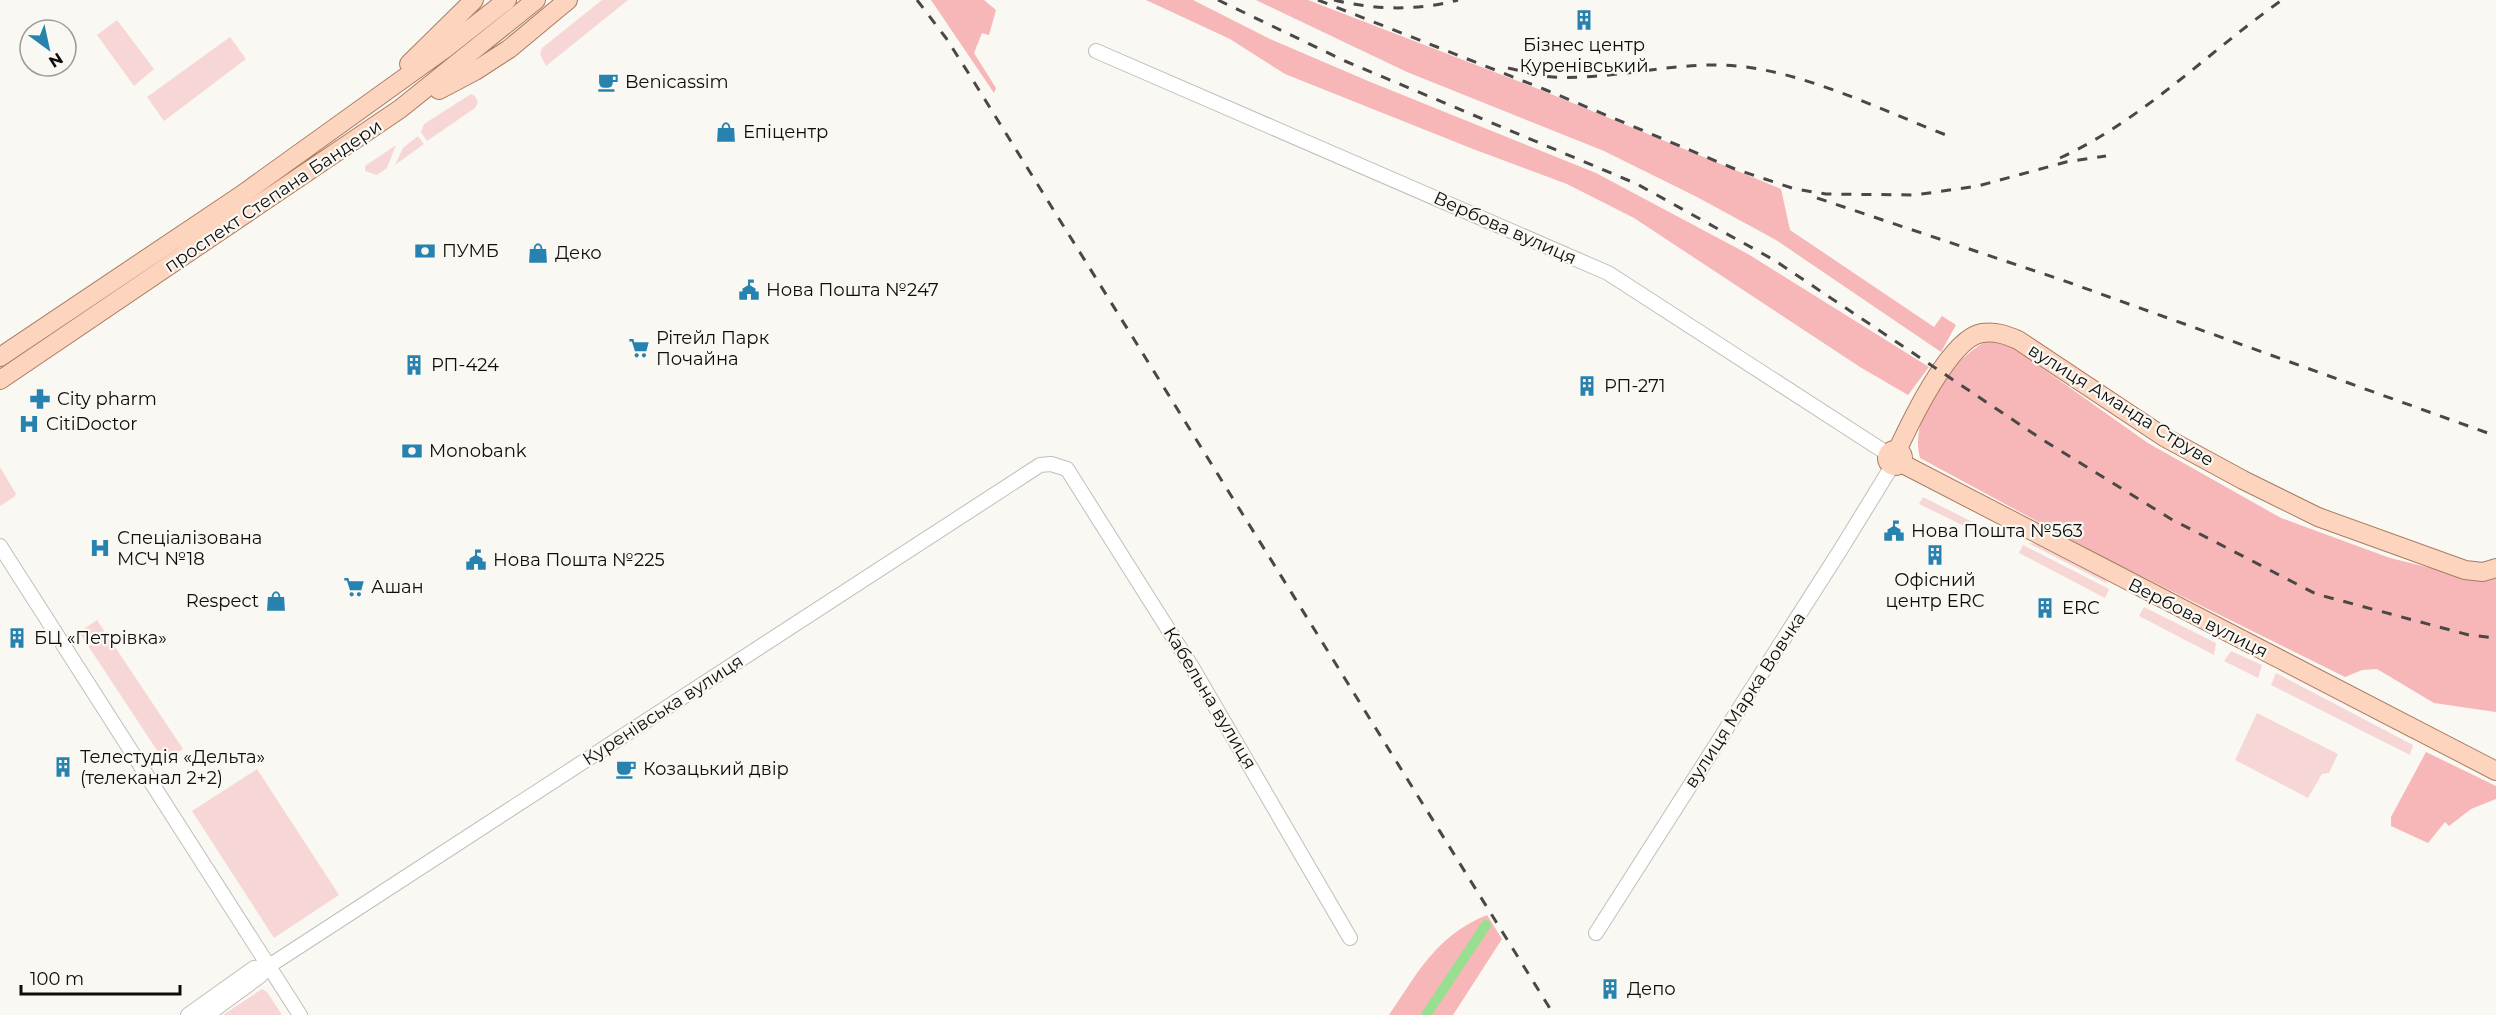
<svg xmlns="http://www.w3.org/2000/svg" width="2496" height="1015" font-family="Montserrat,sans-serif">
	<style>
		.green { fill: #f7d6d6 }
		.forest { fill: #f7b6b7 }
		.lines { fill: none; stroke-linecap: round; stroke-linejoin: round }
		.canal { stroke: #98df91; stroke-width: 10 }
		.minor-casing { stroke: #c1beba; stroke-width: 16 }
		.major-casing { stroke: #a97c62; stroke-width: 20 }
		.minor { stroke: #fff; stroke-width: 14 }
		.major { stroke: #fdd4bd; stroke-width: 18 }
		.rail { stroke: #494846; stroke-width: 3; stroke-dasharray: 10 10; stroke-linecap: butt }
		.labels { text-anchor: middle; stroke-width: 4.5; stroke-linejoin: round; paint-order: stroke }
		.poi-label { font-size: 18px; fill: #0e0d0c; stroke: #faf8f3; text-anchor: start }
		.street-label { font-size: 18px; fill: #0e0d0c; stroke: #faf8f3 }
	</style>
	<rect width="100%" height="100%" fill="#faf8f3"/>
	<path class="green" d="M602,0H628L546,66L540,54L542,48Z
		M117,20L154,69L134,86L97,35Z
		M230,37L246,59L164,121L147,97Z
		M471,94L475,96L478,102L475,108L427,141L421,132L424,124Z
		M418,136L424,144L395,165L403,148Z
		M396,145L387,168L377,175L365,171V166Z
		M0,467L16,494L14,497L0,506Z
		M1923,497L1988,530L1987,537L1919,504Z
		M2028,543L2039,544L2102,576L2108,584Z
		M2023,545L2109,589L2105,598L2019,553Z
		M2144,607L2216,643L2214,655L2139,616Z
		M97,620L183,749L164,761L79,632Z
		M2231,651L2262,665L2258,678L2224,661Z
		M2284,668L2410,734L2414,740L2278,670Z
		M2276,673L2413,745L2410,755L2271,685Z
		M2257,713L2338,754L2329,773L2322,774L2308,798L2235,760Z
		M257,769L339,895L274,938L192,811Z
		M262,989L267,992L282,1015H223Z"/>
	<path class="forest" d="M931,0H984L996,10L989,35L982,33L974,53L996,88L994,93Z
		M1146,0H1193L1270,39L1368,81L1596,173L1748,254L1929,367L1908,395L1860,367L1634,218L1567,184L1473,149L1285,74L1230,39Z
		M1256,0H1308L1546,92L1781,189L1790,230L1934,327L1942,316L1956,325L1941,352L1776,240L1697,197L1604,151L1407,72Z
		M1987,341L2001,342L2015,349L2148,443L2281,518L2390,558L2480,580L2496,578V712L2434,703L2377,669L2362,670L2345,677L2105,558L1920,458C1908,416 1952,359 1987,341Z
		M2426,752L2496,786V799L2471,809L2449,826L2445,822L2428,843L2391,826V817Z
		M1487,915L1502,939L1453,1015H1389C1419,971 1436,936 1487,915Z"/>
	<g class="lines">
		<path class="canal" d="M1426,1015L1486,925"/>
		<g class="minor-casing">
			<path id="minor" d="M1096,51L1608,273L1888,454
				M0,546L300,1015
				M1596,933L1841,549L1892,466
				M188,1015L254,968L269,966
				M207,1015L260,976L269,966L1040,465L1051,464L1067,469L1192,667L1350,938"/>
		</g>
		<g class="major-casing">
			<path id="major" d="M409,64L474,0
				M439,90L475,71L509,49L568,0
				M0,357L240,196L446,48L507,0
				M0,380L400,109L536,0
				M1887 458a8 8 0 1 1 16 0a8 8 0 1 1-16 0Z
				M1897,451C1910,423 1950,338 1982,333C1996,331 2006,335 2018,340L2164,437L2243,480L2318,517L2465,570L2483,572L2496,568
				M1901,463L2496,771"/>
		</g>
		<use href="#minor" class="minor"/>
		<use href="#major" class="major"/>
		<path class="rail" d="M917,0L946,38L969,74L1554,1015
			M1218,0L1345,61L1637,184L1774,260L2043,440L2171,519L2316,594L2469,635L2496,638
			M1318,0L1546,90L1735,169L1795,189L1826,194L1915,195L1978,186L2066,162L2106,156
			M1334,0C1376,10 1416,11 1458,0
			M1508,68C1523,71 1538,76 1553,77C1609,80 1664,64 1721,65C1798,67 1882,111 1954,138
			M2060,158C2144,119 2207,53 2282,0
			M1817,198L2062,280L2496,436"/>
	</g>
	<defs>
		<g id="building-bare" transform="scale(1.62)"><path d="M-4-6H4V6H1V3H-1V6H-4ZM-2.5-4.3h1.7v1.8h-1.7ZM.8-4.3h1.7v1.8H.8ZM-2.5-1h1.7V.8h-1.7ZM.8-1h1.7V.8H.8Z" fill="#2882b0" stroke="#faf8f3" stroke-width="2.5" paint-order="stroke"/></g>
		<g id="cafe-bare" transform="scale(1.62)"><path d="M-5.5-4.5H6V0H3Q3 3.5 0 3.5H-2.5Q-5.5 3.5-5.5 0ZM3-3.2v2h1.7v-2ZM-6 4.5H4V6H-6Z" fill="#2882b0" stroke="#faf8f3" stroke-width="2.5" paint-order="stroke"/></g>
		<g id="shop-bare" transform="scale(1.62)"><path d="M-5-2.5h2.3a2.7 3.5 0 0 1 5.4 0H5L5.5 6h-11ZM-1.5-2.5h3a1.5 2.3 0 0 0-3 0Z" fill="#2882b0" stroke="#faf8f3" stroke-width="2.5" paint-order="stroke"/></g>
		<g id="bank-bare" transform="scale(1.62)"><path d="M-6-4H6V4H-6ZM0-2.3a2.3 2.3 0 1 0 0 4.6a2.3 2.3 0 1 0 0-4.6Z" fill="#2882b0" stroke="#faf8f3" stroke-width="2.5" paint-order="stroke"/></g>
		<g id="civic-bare" transform="scale(1.62)"><path d="M-.6-6.5H3V-4.5H.6V-3L4-1V1h2V6H-6V1h2V-1L-.6-3ZM-1.2 2.5V6h2.4V2.5Z" fill="#2882b0" stroke="#faf8f3" stroke-width="2.5" paint-order="stroke"/></g>
		<g id="supermarket-bare" transform="scale(1.62)"><path d="M-6-5.5h2.5l.6 2H6L4.5 2H-2.5L-4.4-4H-6ZM-1.5 3.2a1.3 1.3 0 1 0 .1 0ZM3 3.2a1.3 1.3 0 1 0 .1 0Z" fill="#2882b0" stroke="#faf8f3" stroke-width="2.5" paint-order="stroke"/></g>
		<g id="pharmacy-bare" transform="scale(1.62)"><path d="M-2-6h4v4h4v4h-4v4h-4v-4h-4v-4h4Z" fill="#2882b0" stroke="#faf8f3" stroke-width="2.5" paint-order="stroke"/></g>
		<g id="hospital-bare" transform="scale(1.62)"><path d="M-5-5h3v3.5h4V-5h3V5h-3V1.5h-4V5h-3Z" fill="#2882b0" stroke="#faf8f3" stroke-width="2.5" paint-order="stroke"/></g>
	</defs>
	<g fill-rule="evenodd">
		<use href="#building-bare" x="1584" y="20"/>
		<use href="#cafe-bare" x="608" y="82"/>
		<use href="#shop-bare" x="726" y="132"/>
		<use href="#bank-bare" x="425" y="251"/>
		<use href="#shop-bare" x="538" y="253"/>
		<use href="#civic-bare" x="749" y="290"/>
		<use href="#supermarket-bare" x="639" y="348"/>
		<use href="#building-bare" x="414" y="365"/>
		<use href="#building-bare" x="1587" y="386"/>
		<use href="#pharmacy-bare" x="40" y="399"/>
		<use href="#hospital-bare" x="29" y="424"/>
		<use href="#bank-bare" x="412" y="451"/>
		<use href="#civic-bare" x="1894" y="531"/>
		<use href="#hospital-bare" x="100" y="548"/>
		<use href="#building-bare" x="1935" y="555"/>
		<use href="#civic-bare" x="476" y="560"/>
		<use href="#supermarket-bare" x="354" y="587"/>
		<use href="#shop-bare" x="276" y="601"/>
		<use href="#building-bare" x="2045" y="608"/>
		<use href="#building-bare" x="17" y="638"/>
		<use href="#building-bare" x="63" y="767"/>
		<use href="#cafe-bare" x="626" y="769"/>
		<use href="#building-bare" x="1610" y="989"/>
	</g>
	<g class="labels">
		<g class="poi-label">
			<text x="1584" y="51" text-anchor="middle">Бізнес центр<tspan x="1584" dy="21">Куренівський</tspan></text>
			<text x="625" y="88">Benicassim</text>
			<text x="743" y="138">Епіцентр</text>
			<text x="442" y="257">ПУМБ</text>
			<text x="555" y="259">Деко</text>
			<text x="766" y="296">Нова Пошта №247</text>
			<text x="656" y="344">Рітейл Парк<tspan x="656" dy="21">Почайна</tspan></text>
			<text x="431" y="371">РП-424</text>
			<text x="1604" y="392">РП-271</text>
			<text x="57" y="405">City pharm</text>
			<text x="46" y="430">CitiDoctor</text>
			<text x="429" y="457">Monobank</text>
			<text x="1911" y="537">Нова Пошта №563</text>
			<text x="117" y="544">Спеціалізована<tspan x="117" dy="21">МСЧ №18</tspan></text>
			<text x="493" y="566">Нова Пошта №225</text>
			<text x="1935" y="586" text-anchor="middle">Офісний<tspan x="1935" dy="21">центр ERC</tspan></text>
			<text x="371" y="593">Ашан</text>
			<text x="259" y="607" text-anchor="end">Respect</text>
			<text x="2062" y="614">ERC</text>
			<text x="34" y="644">БЦ «Петрівка»</text>
			<text x="80" y="763">Телестудія «Дельта»<tspan x="80" dy="21">(телеканал 2+2)</tspan></text>
			<text x="643" y="775">Козацький двір</text>
			<text x="1627" y="995">Депо</text>
		</g>
		<g class="street-label">
			<text transform="translate(273 196) rotate(-34)" y="6">проспект Степана Бандери</text>
			<text transform="translate(1505 228) rotate(24)" y="6">Вербова вулиця</text>
			<text transform="translate(2121 405) rotate(32)" y="6">вулиця Аманда Струве</text>
			<text transform="translate(2198 618) rotate(27)" y="6">Вербова вулиця</text>
			<text transform="translate(1210 698) rotate(59)" y="6">Кабельна вулиця</text>
			<text transform="translate(1745 700) rotate(-57)" y="6">вулиця Марка Вовчка</text>
			<text transform="translate(663 710) rotate(-33)" y="6">Куренівська вулиця</text>
		</g>
	</g>
	<g transform="translate(48 48) rotate(147)"><circle r="28" fill="#faf8f3" stroke="#9c9a97" stroke-width="1.5"/>
	<path d="M0-4.5L10 22L0 15L-10 22Z" fill="#2882b0"/>
	<text y="-9" font-size="16" font-weight="bold" text-anchor="middle" fill="#0e0d0c">N</text>
	</g>
	<path d="M21 985v9h159v-9" fill="none" stroke="#0e0d0c" stroke-width="3"/>
	<text x="30" y="985" font-size="18" fill="#0e0d0c" stroke="#faf8f3" stroke-width="4.5" paint-order="stroke">100 m</text>
</svg>
